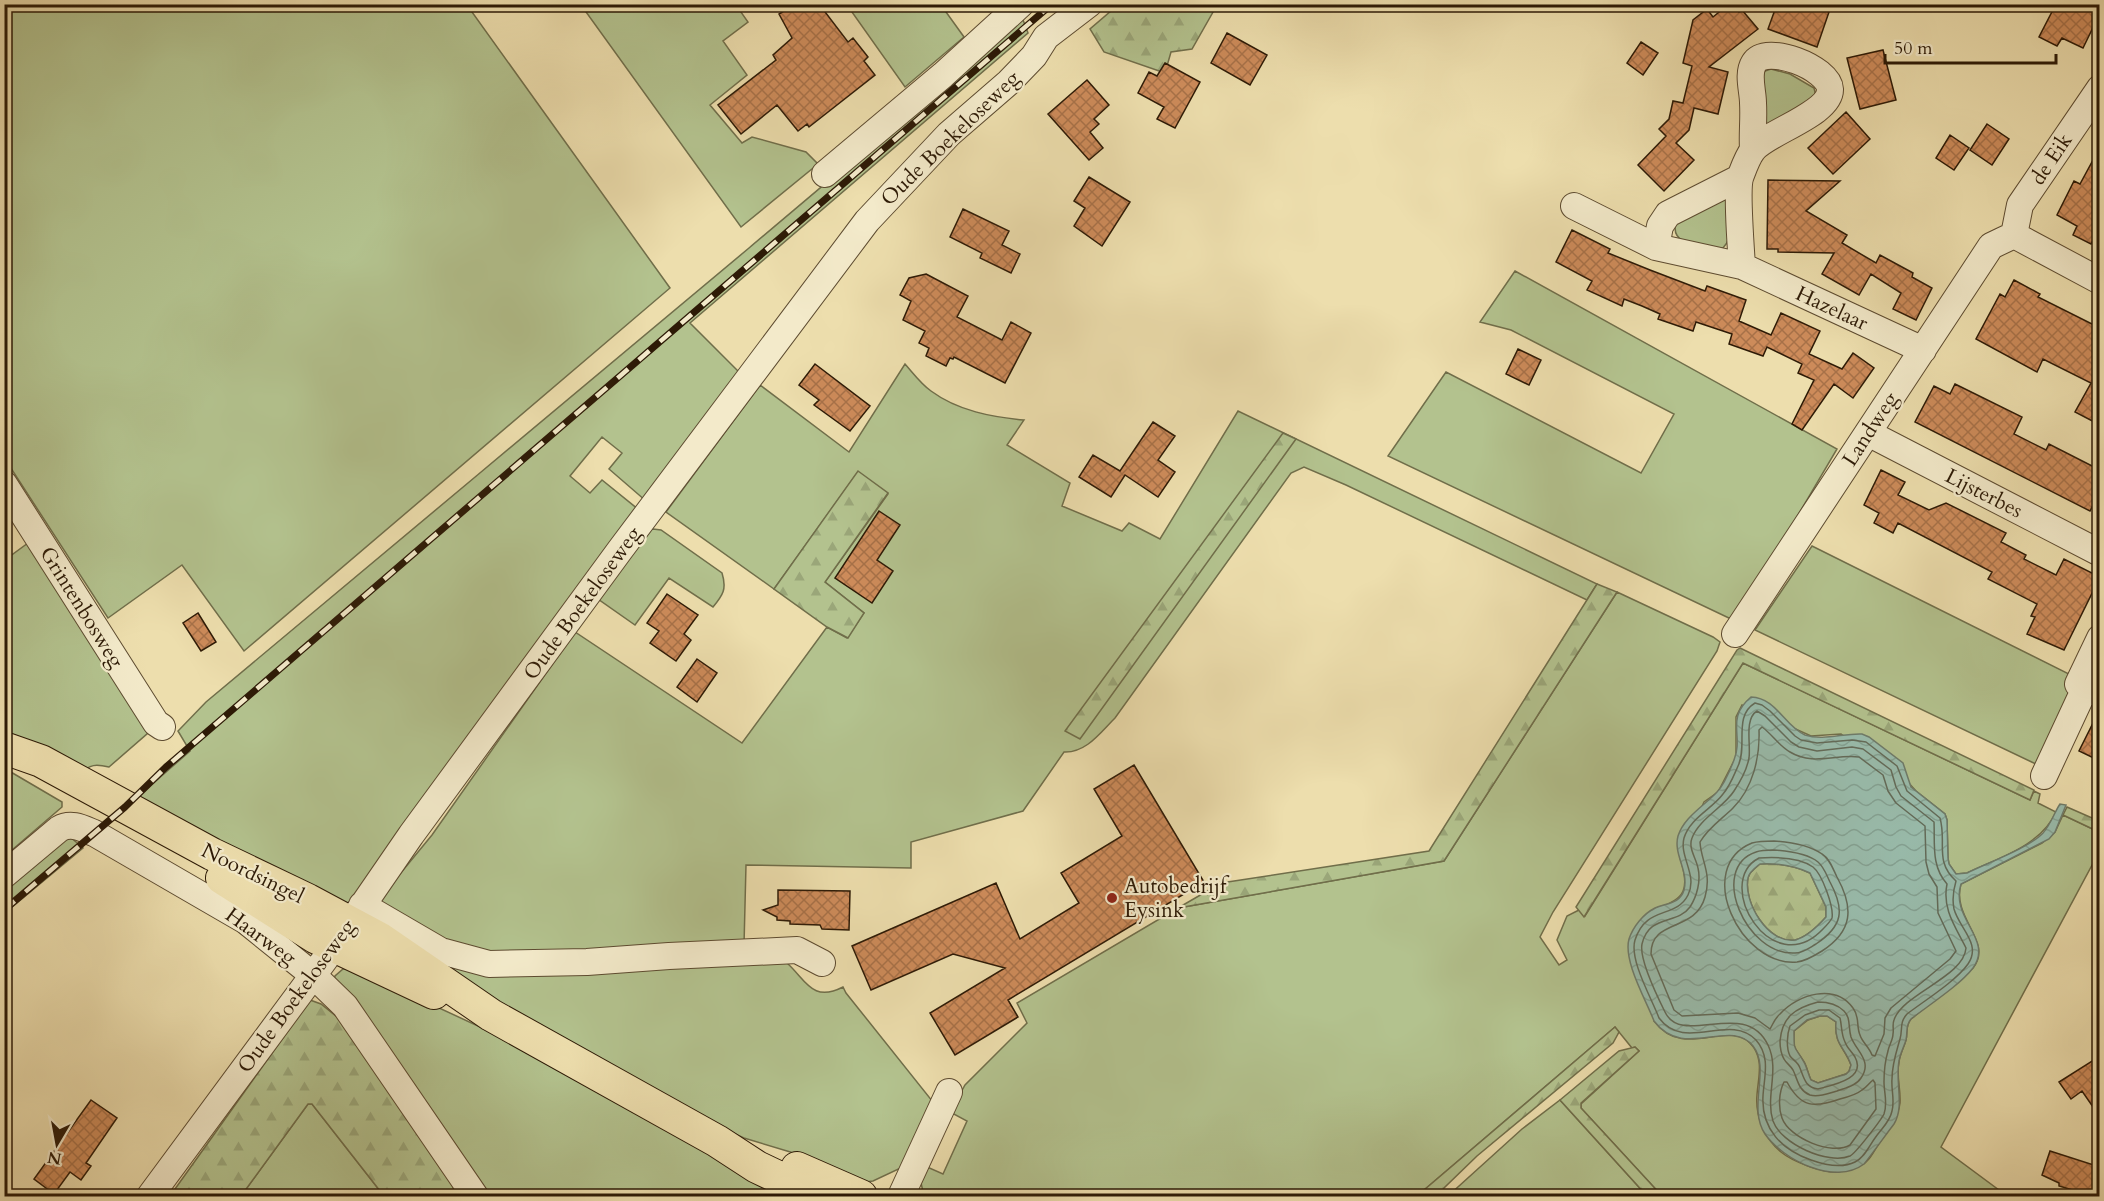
<svg xmlns="http://www.w3.org/2000/svg" width="2104" height="1201" font-family="Cardo,serif">
	<style>
		.green { fill: #b3c28e; stroke: #706e4a; stroke-width: 1.5 }
		.forest { fill: url(#forest-firs); stroke: #706e4a; stroke-width: 1.5 }
		.water { fill: url(#water-waves); stroke: #6e7b6a; stroke-width: 1.5; fill-rule: evenodd }
		.lines { fill: none; stroke-linecap: round; stroke-linejoin: round }
		.shore { stroke: #636b59; stroke-width: 1.5 }
		.building { fill: url(#building-cross-hatch); stroke: #2d1a06; stroke-width: 1.5 }
		.minor-casing { stroke: #5d4b30; stroke-width: 28 }
		.major-casing { stroke: #2d1a06; stroke-width: 34 }
		.minor { stroke: #f3eaca; stroke-width: 26 }
		.major { stroke: #eddead; stroke-width: 32 }
		.rail-casing { stroke: #2d1a06; stroke-width: 7 }
		.rail { stroke: #f3eaca; stroke-width: 4.5; stroke-dasharray: 14; stroke-linecap: butt }
		.poi-dot { fill: #8f2418; stroke: #f3eaca; stroke-width: 2 }
		.labels { text-anchor: middle; stroke-width: 4.5; stroke-linejoin: round; paint-order: stroke }
		.street-label { font-size: 21px; fill: #2d1a06; stroke: #f3eaca }
		.poi-label { font-size: 21px; fill: #2d1a06; stroke: #f3eaca; text-anchor: start }
	</style>
	<defs>
		<pattern id="forest-firs" width="22" height="20" patternUnits="userSpaceOnUse" patternTransform="scale(1.5)"><rect width="22" height="20" fill="#b3c28e"/><path d="M5 1l3.5 6h-7zM16 11l3.5 6h-7z" fill="#9aa679"/></pattern>
		<pattern id="water-waves" width="16" height="10" patternUnits="userSpaceOnUse" patternTransform="scale(1.5)"><rect width="16" height="10" fill="#99bcac"/><path d="M0 5q4-4 8 0t8 0" fill="none" stroke="#84a192"/></pattern>
		<pattern id="building-cross-hatch" width="8" height="8" patternUnits="userSpaceOnUse" patternTransform="scale(1.5)"><rect width="8" height="8" fill="#cd8b5a"/><path d="M0 0l8 8M0 8l8-8" fill="none" stroke="#a77148"/></pattern>
	</defs>
	<rect width="100%" height="100%" fill="#eddead"/>
	<filter id="stains"><feTurbulence type="fractalNoise" baseFrequency=".00333" numOctaves="4"/><feColorMatrix values="0 0 0 0 .2 0 0 0 0 .09 0 0 0 0 .02 0 0 0 .5 -.17"/></filter>
	<radialGradient id="worn" r=".72"><stop offset=".6" stop-color="#630" stop-opacity="0"/><stop offset="1" stop-color="#630" stop-opacity=".3"/></radialGradient>
	<path class="green" d="M4,5H467L670,288L244,651L182,565L108,618L5,459Z
		M581,5H736L748,22L723,41L747,75L710,105L742,143L752,137L806,152L818,164L741,227Z
		M847,5H941L964,37L905,87Z
		M1020,12L1028,33L690,323L740,373L646,501L609,469L622,453L602,437L570,476L590,493L602,480L639,510L344,909L133,801L190,751L178,731L206,702C386,550 569,400 749,248C841,170 933,94 1020,12Z
		M1771,69L1790,74L1814,88L1816,96L1766,134L1759,80L1765,71Z
		M1724,196L1730,201C1730,216 1735,241 1720,250C1703,246 1669,247 1676,222Z
		M1515,271L1837,449L1781,544L1731,619L1388,456L1446,372L1641,473L1674,414L1511,330L1480,322Z
		M905,364C913,373 921,384 931,391C958,411 992,417 1024,420L1007,445L1070,483L1062,506L1122,531L1129,523L1160,539L1238,411L1597,584L1587,600L1346,485L1304,467L1291,473L1115,718C1100,733 1086,753 1064,752L1023,811L911,842V868L746,865L744,945L658,950L465,952L376,903L432,835L575,632L742,743L827,627L847,638L864,613L825,582L888,494L858,472L774,589L666,512L760,385L849,452Z
		M653,529L661,530L722,573C727,589 723,595 713,607L669,578L635,625L598,599L646,530Z
		M28,543L148,733L109,767C96,764 90,764 80,774L5,738V560Z
		M1812,546L2071,675L2066,688L2076,694L2040,766L1755,630Z
		M1617,592L1713,637L1720,642L1717,651L1553,912L1540,937L1559,965L1567,960L1557,940L1567,916L1579,910L1585,916L1743,663L2030,800L2034,791L2040,794L2038,803L2056,812C2041,846 1998,858 1967,873L1956,874L1949,864L1948,858L1947,820L1945,814L1916,791L1908,782L1841,734L1811,736L1742,705L1736,717V757L1718,792L1704,802L1680,858C1690,888 1686,900 1656,908L1654,1021C1684,1061 1727,1019 1750,1043C1765,1058 1758,1078 1757,1095C1755,1116 1765,1139 1781,1152C1793,1162 1821,1172 1836,1172C1842,1172 1848,1169 1854,1167C1858,1166 1863,1165 1866,1162C1873,1156 1876,1146 1882,1139C1890,1128 1898,1118 1900,1103C1901,1089 1896,1076 1899,1062C1900,1054 1904,1047 1906,1040C1908,1032 1905,1026 1911,1019C1926,1007 1940,995 1955,983C1961,978 1968,973 1973,968C1994,942 1951,918 1961,884L2042,843L2055,832L2063,815L2099,832V852L1941,1147L2007,1196H1662L1581,1108V1104L1639,1051L1635,1047L1632,1048L1615,1027L1417,1196H924L921,1183L925,1166L943,1174L967,1121L950,1112L965,1085L1027,1023L1017,1003L1178,908L1444,861Z
		M4,768L62,802V807L5,856Z
		M62,830L83,848L5,913V878Z
		M369,917L441,956L787,963C806,980 812,1003 843,987L846,993L933,1102L905,1166L873,1181L865,1182L797,1154L744,1138L726,1130L531,1025Z
		M343,969H355L519,1045L793,1196H489L333,985L335,976Z
		M1820,1016H1827L1836,1022C1834,1044 1845,1048 1851,1065L1849,1072L1846,1074L1818,1083L1811,1080C1808,1074 1807,1067 1804,1062C1794,1045 1793,1052 1794,1031L1808,1020Z
		M1560,1100L1647,1196H1448L1522,1129Z
		M308,1104H312L384,1196H241Z"/>
	<path class="forest" d="M1118,5H1217L1192,49L1171,52L1165,73L1104,52L1090,29Z
		M1283,433L1296,439L1080,739L1065,731Z
		M858,471L888,493L825,582L864,613L848,638L827,627L774,589Z
		M1597,584L1617,592L1444,861L1178,908L1221,883L1429,851Z
		M1740,648L2034,790L2030,800L1743,663L1584,917L1576,907L1737,650Z
		M2067,807L2099,821V832L2063,815Z
		M1760,864C1778,863 1793,865 1810,873L1826,907V917C1818,926 1807,937 1795,940C1768,944 1743,902 1748,878C1749,872 1755,868 1760,864Z
		M310,1000L321,1004L352,1029L465,1196H384L312,1104H308L241,1196H170Z
		M1615,1027L1619,1032L1613,1043L1477,1156L1444,1188L1441,1196H1417Z
		M1635,1047L1639,1051L1581,1103V1108L1662,1196H1647L1560,1100L1619,1051Z"/>
	<path class="water" d="M1751,697C1777,698 1784,726 1805,735C1823,741 1844,733 1862,734L1869,737L1903,763L1911,787L1945,814L1947,820L1948,858L1949,864L1956,874L1967,873C1987,863 2029,848 2043,833C2051,824 2054,813 2060,804L2066,805L2055,832L2049,839L1961,884C1950,919 1994,939 1973,968C1960,985 1929,1005 1911,1019C1905,1026 1908,1032 1906,1040C1904,1047 1900,1054 1899,1061C1895,1082 1905,1106 1894,1124C1890,1129 1867,1161 1864,1164C1835,1186 1783,1160 1765,1134C1747,1107 1771,1069 1753,1046C1730,1017 1684,1061 1654,1021C1646,1000 1623,961 1629,939C1633,927 1643,914 1655,908C1666,903 1680,904 1684,890C1689,871 1673,854 1678,836C1684,817 1704,806 1717,792C1725,784 1730,770 1734,760C1744,735 1725,719 1751,697ZM1760,864C1778,863 1793,865 1810,873L1826,907V917C1818,926 1807,937 1795,940C1768,944 1743,902 1748,878C1749,872 1755,868 1760,864ZM1820,1016H1827L1836,1022C1834,1045 1845,1047 1851,1065L1849,1071L1846,1074L1818,1083L1811,1080C1808,1074 1807,1067 1804,1062C1794,1045 1794,1052 1794,1031L1807,1020Z"/>
	<g class="lines">
		<path class="shore" d="M1755,703L1762,705L1770,711L1795,736L1801,740L1817,743L1852,740L1866,742L1897,766L1907,791L1940,818C1947,843 1934,861 1956,881C1953,891 1952,899 1954,909C1959,928 1982,944 1968,964C1956,981 1924,1001 1907,1014C1899,1023 1903,1029 1900,1039C1896,1053 1892,1064 1892,1079C1891,1090 1895,1100 1892,1111C1890,1122 1881,1129 1875,1138C1869,1146 1865,1157 1855,1162C1841,1169 1825,1165 1811,1160C1782,1150 1761,1129 1763,1096C1764,1077 1771,1057 1756,1040C1729,1012 1685,1053 1659,1018C1652,999 1629,960 1635,940C1646,905 1676,919 1688,895C1698,875 1679,857 1684,838C1690,818 1712,809 1723,794C1730,786 1734,775 1738,766C1748,746 1733,716 1755,703Z
			M1757,711L1765,716L1791,742L1799,747L1817,751L1852,747L1863,749L1891,770L1896,787L1901,796L1934,822C1935,844 1931,866 1947,884C1942,909 1955,926 1966,948C1964,977 1902,994 1894,1020C1892,1025 1894,1029 1893,1034C1893,1040 1889,1045 1888,1051C1885,1061 1884,1072 1884,1082C1884,1093 1888,1103 1884,1114C1881,1120 1856,1153 1850,1156C1828,1165 1781,1144 1773,1121C1765,1096 1780,1070 1768,1045C1745,997 1682,1048 1665,1012C1658,998 1639,959 1642,944C1649,914 1677,925 1690,907C1697,896 1701,881 1698,868C1696,858 1688,848 1692,838C1699,819 1724,807 1734,791C1740,782 1747,769 1749,758C1751,744 1744,719 1757,711Z
			M1762,727C1772,734 1779,746 1790,752C1813,766 1835,754 1859,757L1883,775L1888,791L1896,803L1925,826L1926,862L1929,874L1937,887L1938,913L1956,951L1950,959L1891,1008L1885,1018L1884,1034L1875,1056L1872,1055C1869,1047 1862,1042 1860,1035C1856,1026 1860,1017 1853,1008C1835,983 1798,994 1780,1014C1775,1018 1773,1024 1770,1029L1755,1018L1738,1013L1682,1016L1674,1010L1651,954C1651,918 1695,933 1705,897C1712,873 1701,861 1700,842C1708,828 1722,819 1733,808C1753,788 1760,757 1759,730Z
			M1774,841C1790,842 1809,845 1822,854C1830,859 1833,869 1837,877C1854,908 1853,931 1822,951C1814,956 1806,961 1797,962C1740,967 1693,867 1752,843C1759,841 1767,841 1774,841Z
			M1774,850C1788,851 1807,853 1818,862C1824,867 1827,876 1830,882C1845,910 1843,926 1816,944C1809,948 1803,953 1795,953C1746,956 1708,868 1756,852C1761,850 1768,850 1774,850Z
			M1759,858C1775,857 1799,857 1813,867C1822,874 1834,907 1832,918C1830,922 1826,926 1823,929C1772,983 1712,883 1759,858Z
			M1818,1002C1828,1002 1837,1004 1844,1011C1851,1018 1848,1027 1851,1037C1856,1051 1873,1061 1861,1078C1856,1086 1845,1088 1837,1091C1829,1093 1819,1098 1810,1095C1798,1090 1798,1080 1793,1070C1790,1065 1786,1063 1784,1059C1781,1054 1780,1047 1780,1041C1782,1017 1795,1008 1818,1002Z
			M1819,1010H1829L1840,1018C1842,1026 1841,1034 1845,1042C1847,1048 1852,1052 1855,1057C1867,1079 1832,1085 1818,1089C1805,1087 1804,1078 1800,1068C1798,1062 1793,1060 1790,1056C1786,1048 1787,1034 1790,1026L1805,1015Z
			M1873,1080L1875,1083L1876,1109L1850,1145C1832,1156 1789,1138 1782,1118C1778,1107 1779,1092 1784,1082H1787C1801,1108 1814,1108 1840,1099C1848,1097 1856,1095 1862,1090C1867,1087 1869,1083 1873,1080Z"/>
	</g>
	<path class="building" d="M795,4H819L848,42L853,38L868,57L864,61L875,75L809,127L807,124L798,131L777,105L741,134L718,105L776,60L773,55L792,38L779,14Z
		M1729,4H1733L1739,12L1742,10L1758,29L1709,67L1728,72L1718,114L1694,108L1689,130L1676,143L1694,160L1664,191L1638,165L1666,136L1659,129L1669,119L1673,101L1683,103L1692,66L1683,63L1693,20L1707,9L1713,17Z
		M1777,4H1807L1829,12L1817,47L1768,29Z
		M2056,4H2082L2100,13L2083,48L2062,38L2057,46L2039,37Z
		M1227,33L1267,55L1250,85L1211,63Z
		M1641,42L1658,53L1643,75L1627,63Z
		M1883,50L1896,100L1860,109L1847,58Z
		M1165,63L1200,82L1175,128L1157,119L1164,107L1138,93L1149,72L1157,76Z
		M1087,80L1109,105L1094,119L1099,124L1090,132L1103,148L1089,160L1048,114Z
		M1846,112L1870,139L1833,174L1808,148Z
		M1987,124L2009,139L1992,165L1970,150Z
		M1950,135L1969,148L1954,170L1936,158Z
		M2100,147V227L2091,244L2073,235L2077,226L2057,215L2074,181L2080,184Z
		M1089,177L1130,202L1102,246L1074,226L1085,208L1074,201Z
		M1768,180L1840,181L1806,211L1847,235L1842,243L1876,263L1880,255L1913,273L1912,277L1932,288L1916,320L1893,309L1901,293L1871,274L1859,295L1822,274L1834,253L1778,252V249H1767Z
		M963,209L1009,231L1002,245L1020,254L1011,273L980,258L982,253L950,237Z
		M1572,230L1610,249L1608,253L1650,270L1705,291L1707,286L1746,300L1739,321L1771,335L1781,313L1820,331L1809,354L1842,369L1853,353L1874,368L1853,398L1834,384L1802,430L1792,424L1814,380L1798,373L1802,364L1767,347L1763,356L1729,344L1732,334L1696,322L1693,331L1658,319L1660,314L1642,306L1624,299L1622,306L1587,290L1592,281L1556,262Z
		M926,274L968,296L957,317L1002,340L1011,322L1031,333L1005,383L954,357L953,359L950,358L946,366L926,356L929,348L919,343L925,331L903,320L911,301L900,295L909,278Z
		M2014,280L2040,294L2038,297L2100,328V425L2075,412L2091,383L2043,359L2037,372L1976,339L2000,294L2005,297Z
		M1518,349L1541,360L1529,385L1506,374Z
		M815,364L870,406L850,431L814,405L819,400L799,385Z
		M1955,384L2022,417L2014,434L2046,450L2049,444L2100,470V492L2090,511L1915,422L1934,386L1950,394Z
		M1153,422L1175,436L1158,460L1175,472L1158,497L1125,475L1111,497L1079,477L1093,455L1120,471Z
		M1881,470L1905,482L1898,495L1929,510L1946,503L2006,533L2001,542L2026,555L2024,559L2056,575L2064,559L2100,577L2064,650L2027,634L2035,617L2031,616L2037,604L1988,579L1992,572L1898,523L1893,533L1874,523L1879,513L1864,505Z
		M879,511L900,525L877,560L893,571L872,603L835,578Z
		M667,594L698,615L684,634L691,640L676,661L650,643L659,631L647,623Z
		M198,613L216,642L201,651L183,623Z
		M697,659L717,673L697,702L677,687Z
		M2100,709V761L2079,751Z
		M1134,765L1204,882L1008,1000L1018,1017L955,1055L930,1013L1005,968L953,954L871,990L852,946L996,883L1020,939L1079,903L1061,873L1122,836L1094,789Z
		M778,890L850,891L849,930L822,929L820,925L790,924V921L777,920V917L763,910L778,905Z
		M2100,1056V1117L2082,1091L2071,1099L2059,1082Z
		M91,1100L117,1118L86,1163L91,1166L81,1180L70,1172L54,1194L34,1179Z
		M2050,1151L2100,1167V1174L2093,1196L2059,1186V1183L2042,1175Z"/>
	<g class="lines">
		<g class="minor-casing">
			<path id="minor" d="M825,174L943,75L1021,4
				M1574,206L1656,247L1742,266L1923,350
				M2014,235L2020,205L2100,88
				M2014,235L2100,281
				M1656,247L1660,226L1668,214L1739,178
				M1742,266C1741,250 1736,186 1741,175C1744,167 1748,156 1753,150C1767,132 1831,114 1830,89C1829,68 1766,43 1754,63C1747,74 1753,91 1753,103C1754,119 1752,134 1753,149
				M1868,433L2100,553
				M4,484L156,723L162,727
				M1735,634L1991,246L2014,235
				M2094,692L2078,684L2100,638
				M2044,776L2085,688
				M4,875L59,829C71,822 82,828 94,833L246,921L313,975L345,1006L475,1196
				M362,905L441,951L489,964L587,962L669,956L797,950L822,963
				M150,1196L334,947L411,835L620,550L867,221L949,134L1009,82L1034,56L1046,37L1089,4
				M901,1196L949,1092"/>
		</g>
		<g class="major-casing">
			<path id="major" d="M4,748L41,761L212,854L308,900L379,938L491,1015L717,1141L757,1167L818,1196
				M222,878L315,937L434,993
				M797,1168L861,1196"/>
		</g>
		<use href="#minor" class="minor"/>
		<use href="#major" class="major"/>
		<g class="rail-casing">
			<path id="rail" d="M4,910L125,807L166,767L1052,4"/>
		</g>
		<use href="#rail" class="rail"/>
	</g>
	<circle class="poi-dot" cx="1112" cy="898" r="6"/>
	<g class="labels">
		<g class="street-label">
			<text transform="translate(950 138) rotate(-44)" y="7">Oude Boekeloseweg</text>
			<text transform="translate(2051 159) rotate(-56)" y="7">de Eik</text>
			<text transform="translate(1832 308) rotate(25)" y="7">Hazelaar</text>
			<text transform="translate(1870 429) rotate(-57)" y="7">Landweg</text>
			<text transform="translate(1984 493) rotate(27)" y="7">Lijsterbes</text>
			<text transform="translate(582 603) rotate(-54)" y="7">Oude Boekeloseweg</text>
			<text transform="translate(82 607) rotate(58)" y="7">Grintenbosweg</text>
			<text transform="translate(253 873) rotate(26)" y="7">Noordsingel</text>
			<text transform="translate(261 936) rotate(36)" y="7">Haarweg</text>
			<text transform="translate(296 996) rotate(-54)" y="7">Oude Boekeloseweg</text>
		</g>
		<g class="poi-label">
			<text x="1124" y="893">Autobedrijf<tspan x="1124" dy="24">Eysink</tspan></text>
		</g>
	</g>
	<rect width="2104" height="1201" fill="none" stroke="#eddead" stroke-width="24"/>
	<rect x="6" y="6" width="2092" height="1189" fill="none" stroke="#2d1a06" stroke-width="3"/>
	<rect x="12" y="12" width="2080" height="1177" fill="none" stroke="#2d1a06" stroke-width="1.5"/>
	<g transform="translate(57 1144) rotate(190)" stroke="#f3eaca" stroke-width="4.5" paint-order="stroke">
	<path d="M0-4.5L10 22L0 15L-10 22Z" fill="#2d1a06"/>
	<text y="-9" font-size="16" font-weight="bold" text-anchor="middle" fill="#2d1a06">N</text>
	</g>
	<path d="M1885 54v9h171v-9" fill="none" stroke="#2d1a06" stroke-width="3"/>
	<text x="1894" y="54" font-size="18" fill="#2d1a06" stroke="#f3eaca" stroke-width="4.5" paint-order="stroke">50 m</text>
	<rect width="100%" height="100%" filter="url(#stains)"/>
	<rect width="100%" height="100%" fill="url(#worn)"/>
</svg>
